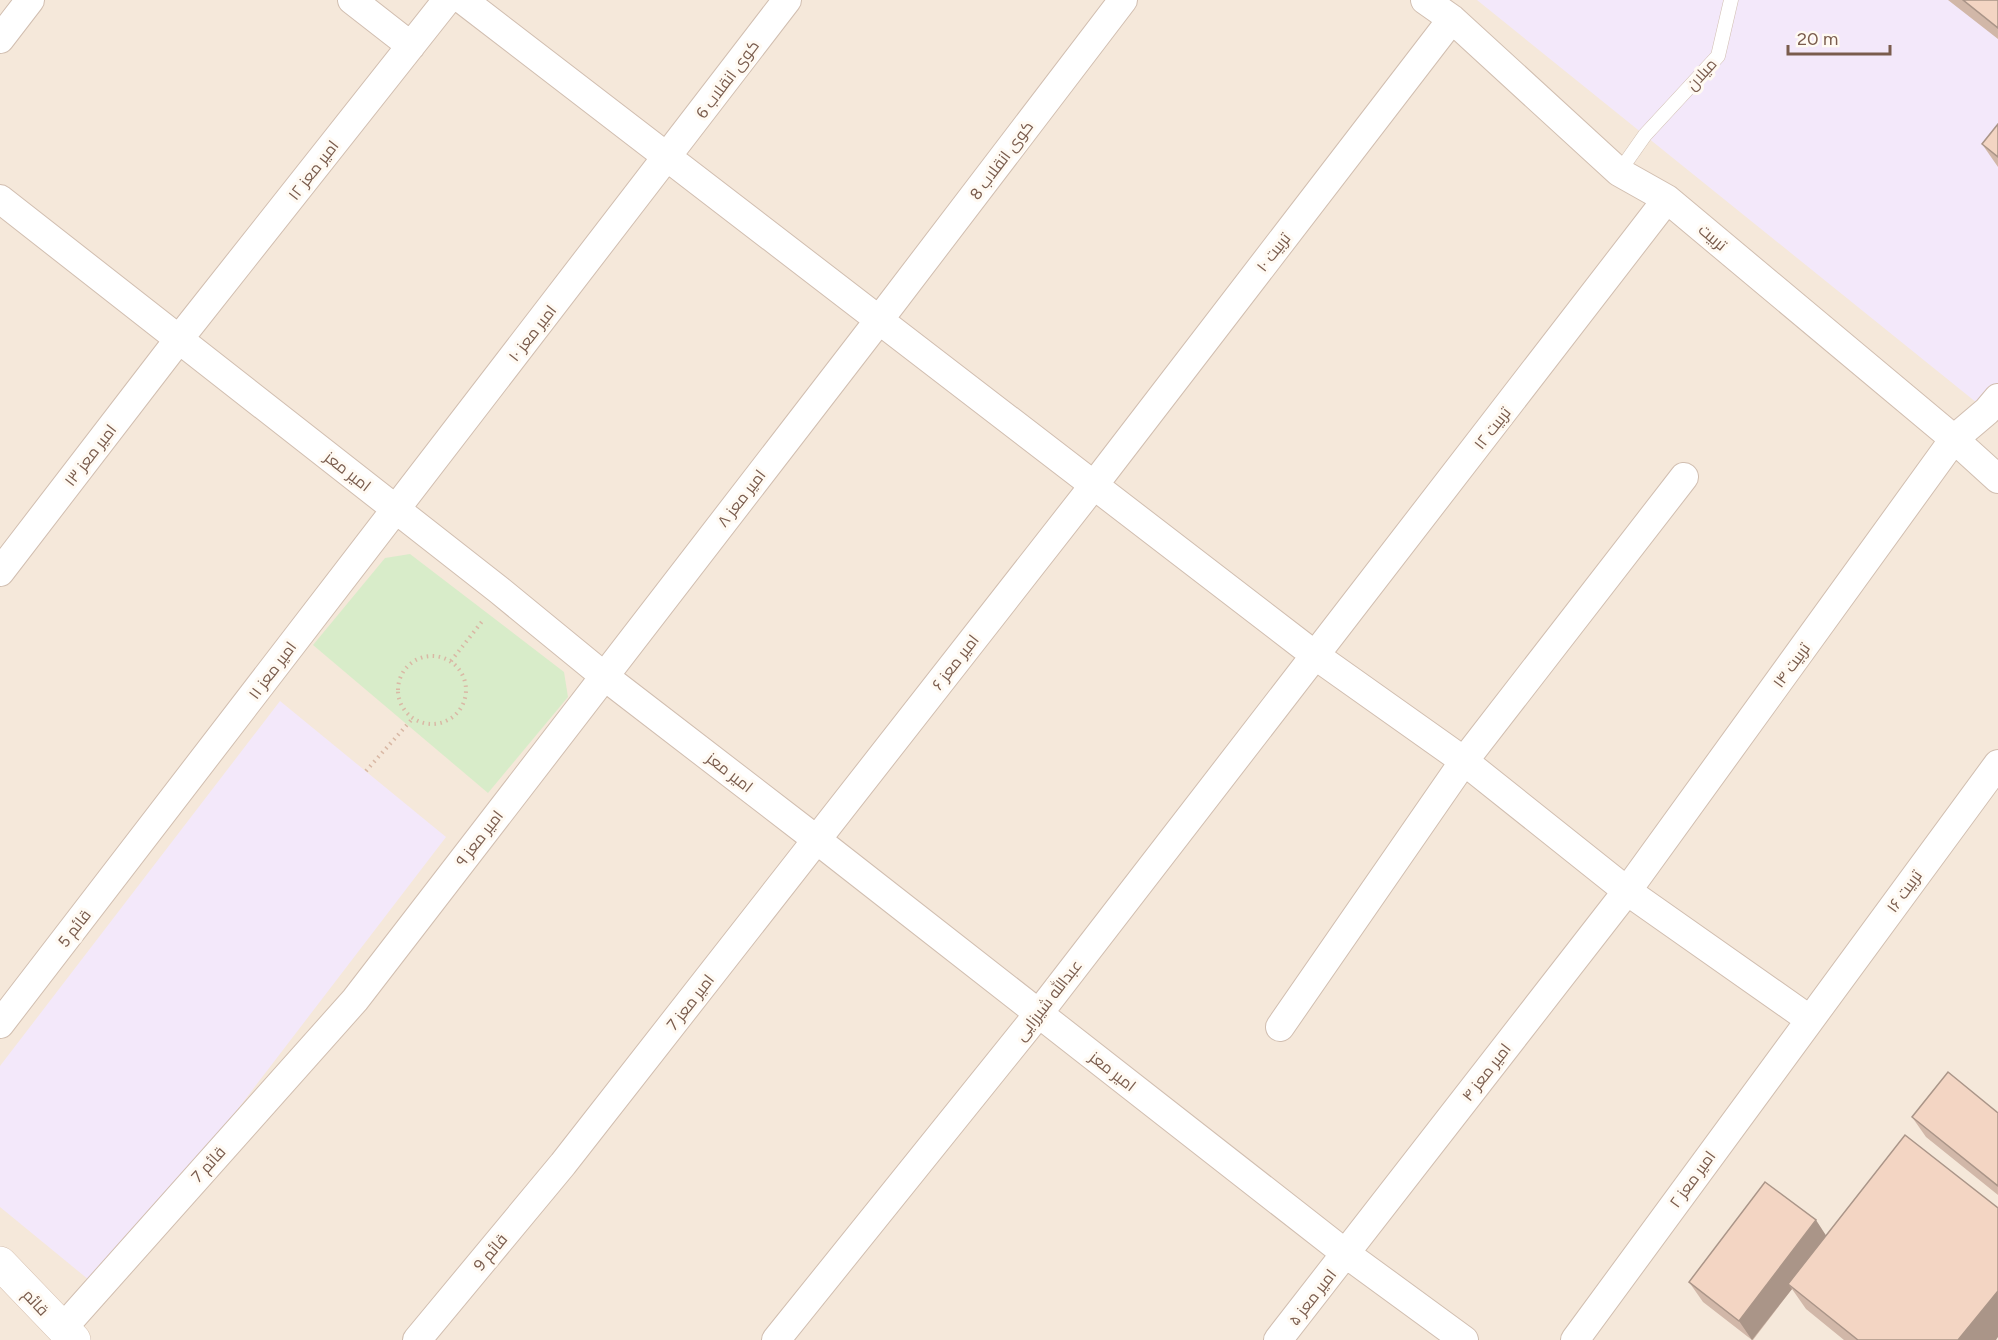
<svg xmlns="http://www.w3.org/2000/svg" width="1998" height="1340" font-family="Figtree,Cairo,sans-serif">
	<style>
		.residential { fill: #f5e8da }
		.education { fill: #f3e8fa }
		.green { fill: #d8ecc9 }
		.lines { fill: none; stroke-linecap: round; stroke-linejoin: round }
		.lane-casing { stroke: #d1beb0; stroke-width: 15 }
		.street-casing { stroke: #d1beb0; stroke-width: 30 }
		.secondary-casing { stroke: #d6c0b0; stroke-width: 34 }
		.path { stroke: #d9b8a5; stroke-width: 4; stroke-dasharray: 1.5 4.5; stroke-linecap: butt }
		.lane { stroke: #fff; stroke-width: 14 }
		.street { stroke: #fff; stroke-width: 28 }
		.secondary { stroke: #fff; stroke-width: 33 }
		.wall { fill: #d1b7a8 }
		.shaded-wall { fill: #aa9588 }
		.building { fill: #f3d5c3; stroke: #aa9588; stroke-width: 1.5 }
		.labels { text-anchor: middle; stroke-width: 6; stroke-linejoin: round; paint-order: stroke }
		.street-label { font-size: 16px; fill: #7a5c4d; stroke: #fffaf3 }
	</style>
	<rect width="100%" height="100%" fill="#fdf6ec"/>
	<path class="residential" d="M0,0H1998V1340H0Z"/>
	<path class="education" d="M1477,0H1998V397L1987,411Z
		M280,701L446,837L100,1289L0,1207V1066Z"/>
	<path class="green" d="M410,554L564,672L568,697L488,793L313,645L385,558Z"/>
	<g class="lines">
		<g class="lane-casing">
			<path id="lane" d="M1619,172L1645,135L1718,56L1731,0"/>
		</g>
		<g class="street-casing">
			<path id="street" d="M352,0L411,46
				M463,0L1316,656L1464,761L1627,891L1809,1019
				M1425,0L1452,19L1619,172L1667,199L1954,439L1998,479
				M0,39L30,0
				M0,199L499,590L604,676L817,840L1345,1253L1464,1340
				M0,572L179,339L447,0
				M0,1024L787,0
				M1280,1027L1464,761L1684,477
				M62,1329L355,1000L879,320L1123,0
				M417,1340L563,1164L1094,485L1452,19
				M776,1340L1039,1013L1667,199
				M1278,1340L1627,891L1954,439L1987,411L1998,398
				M1575,1340L1998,764"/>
		</g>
		<g class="secondary-casing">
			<path id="secondary" d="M0,1263L74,1340"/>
		</g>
		<path class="path" d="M398 690a34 34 0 1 1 68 0a34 34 0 1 1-68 0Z
			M451,661L484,619
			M366,771L413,718"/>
		<use href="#lane" class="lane"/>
		<use href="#street" class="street"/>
		<use href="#secondary" class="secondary"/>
	</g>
	<path class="wall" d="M1948,0H1998V39Z
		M1998,124V167L1982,144Z
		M1998,1113V1195L1926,1137L1912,1117Z
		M1826,1236L1996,1340H1844L1806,1309L1792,1289L1753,1340H1752L1703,1302L1689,1282Z"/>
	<path class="shaded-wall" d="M1816,1220L1829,1240L1788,1284L1792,1289L1752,1340L1739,1321Z
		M1998,1291V1337L1996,1340H1958Z"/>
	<path class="building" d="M1963,0H1998V28Z
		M1998,124V157L1982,144Z
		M1948,1072L1998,1113V1186L1912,1117Z
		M1905,1135L1998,1208V1291L1958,1340H1858L1788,1284Z
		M1765,1182L1816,1220L1739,1321L1689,1282Z"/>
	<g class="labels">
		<g class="street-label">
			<text transform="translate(1701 74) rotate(-48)" y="6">میلان</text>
			<text transform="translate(727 79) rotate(-53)" y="6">کوی انقلاب 6</text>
			<text transform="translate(1001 160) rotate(-53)" y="6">کوی انقلاب 8</text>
			<text transform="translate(313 170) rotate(-52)" y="6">امیر معز ۱۲</text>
			<text transform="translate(1713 237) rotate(40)" y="6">تربیت</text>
			<text transform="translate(1273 252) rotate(-52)" y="6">تربیت ۱۰</text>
			<text transform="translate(532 333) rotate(-52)" y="6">امیر معز ۱۰</text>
			<text transform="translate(1492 428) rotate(-52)" y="6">تربیت ۱۲</text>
			<text transform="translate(90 455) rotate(-52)" y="6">امیر معز ۱۳</text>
			<text transform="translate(348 471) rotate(38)" y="6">امیر معز</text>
			<text transform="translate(741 498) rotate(-52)" y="6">امیر معز ۸</text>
			<text transform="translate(955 662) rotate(-52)" y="6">امیر معز ۶</text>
			<text transform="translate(1791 665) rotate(-54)" y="6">تربیت ۱۴</text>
			<text transform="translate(272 670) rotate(-53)" y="6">امیر معز ۱۱</text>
			<text transform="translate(730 772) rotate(38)" y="6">امیر معز</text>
			<text transform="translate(479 838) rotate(-52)" y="6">امیر معز ۹</text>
			<text transform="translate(1904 891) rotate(-54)" y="6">تربیت ۱۶</text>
			<text transform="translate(74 928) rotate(-52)" y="6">قائم 5</text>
			<text transform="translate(1048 1000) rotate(-52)" y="6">عبدالله شیرزایی</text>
			<text transform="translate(690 1002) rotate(-52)" y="6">امیر معز 7</text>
			<text transform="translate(1113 1071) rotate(38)" y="6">امیر معز</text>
			<text transform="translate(1486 1072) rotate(-52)" y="6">امیر معز ۴</text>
			<text transform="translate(208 1164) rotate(-48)" y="6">قائم 7</text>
			<text transform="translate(1692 1179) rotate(-54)" y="6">امیر معز ۲</text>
			<text transform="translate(490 1252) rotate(-50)" y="6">قائم 9</text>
			<text transform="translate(1312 1297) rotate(-52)" y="6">امیر معز ۵</text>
			<text transform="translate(36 1302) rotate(47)" y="6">قائم</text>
		</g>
	</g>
	<path d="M1788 45v9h102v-9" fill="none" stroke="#7a5c4d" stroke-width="3"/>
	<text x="1797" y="45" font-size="18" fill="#7a5c4d" stroke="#fffaf3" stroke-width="4.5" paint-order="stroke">20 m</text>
</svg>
